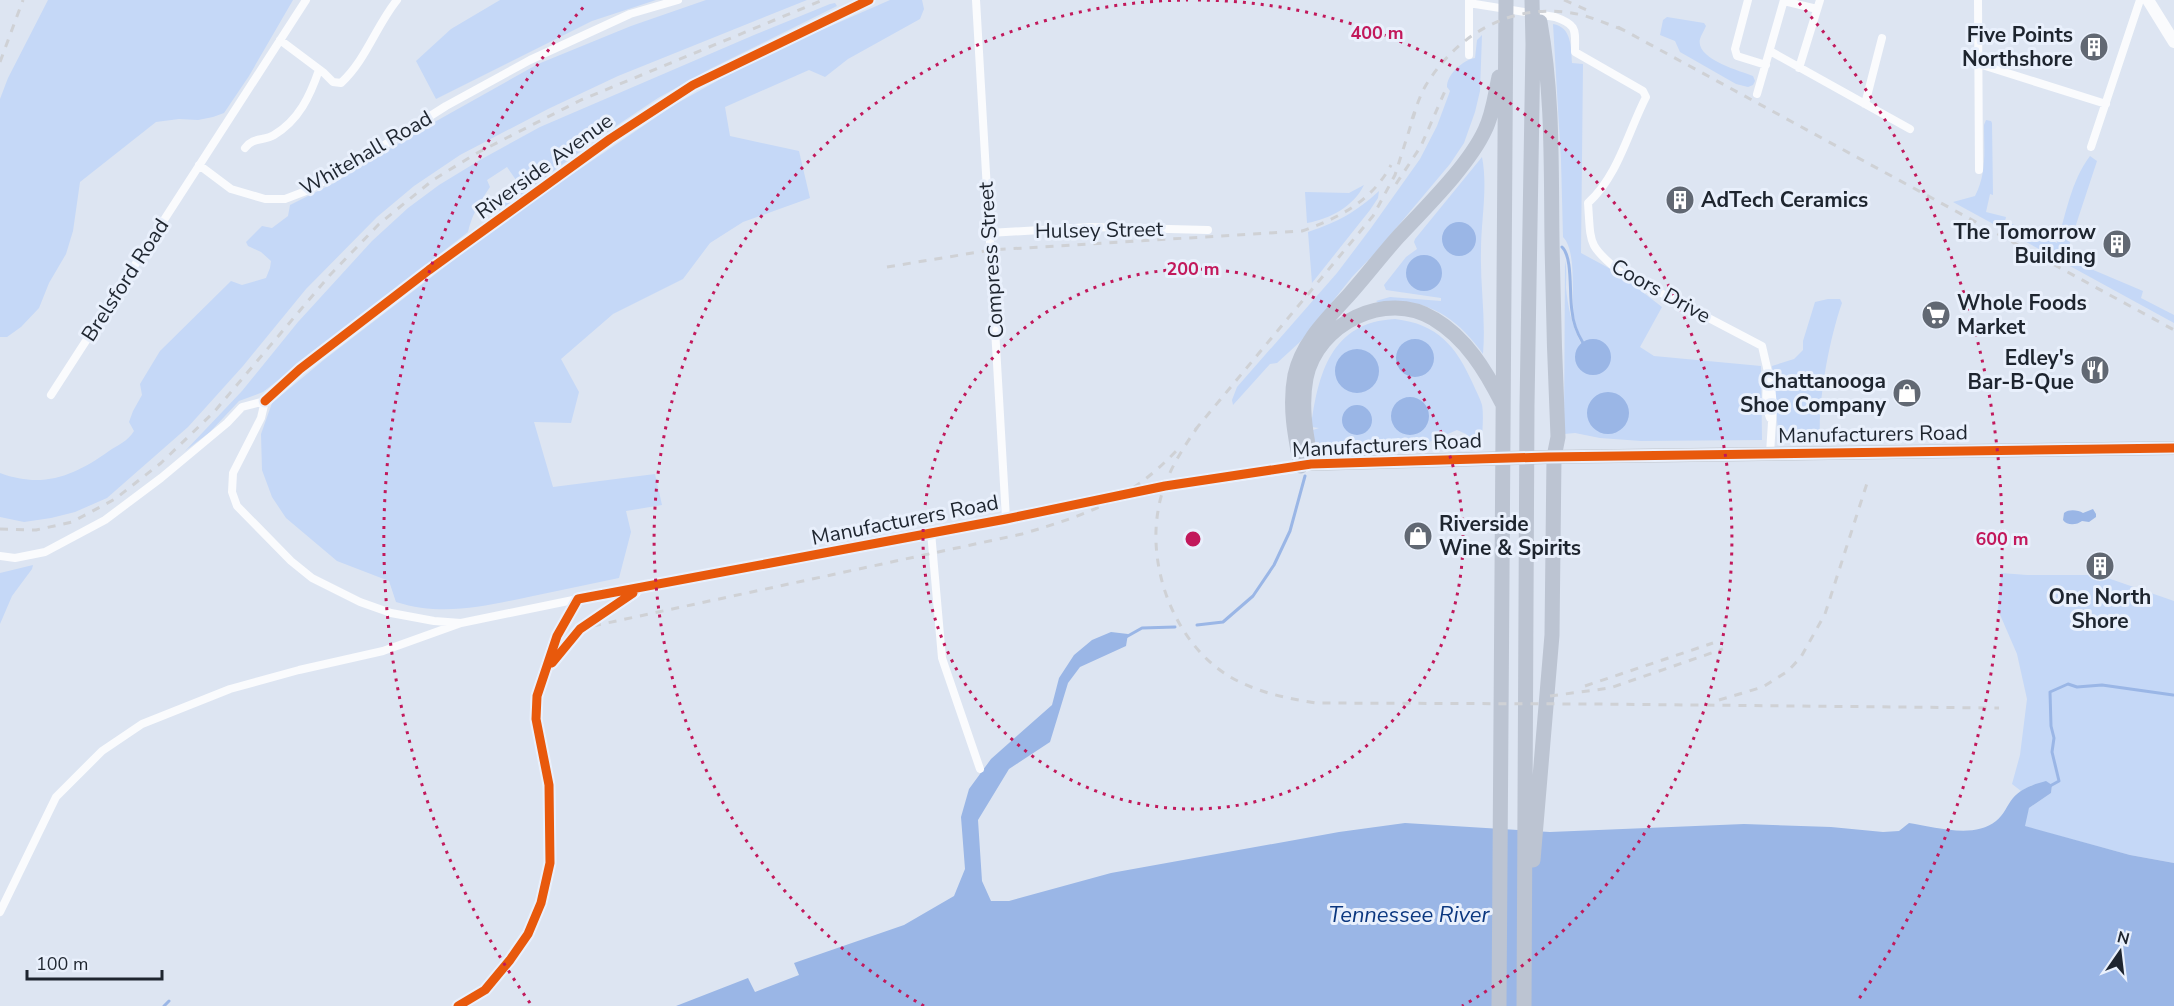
<svg xmlns="http://www.w3.org/2000/svg" width="2174" height="1006" font-family="'Nunito Sans',sans-serif">
	<style>
		.green { fill: #c5d8f7 }
		.water { fill: #9ab6e6 }
		.lines { fill: none; stroke-linecap: round; stroke-linejoin: round }
		.stream { stroke: #9ab6e6; stroke-width: 3 }
		.street { stroke: #fafbfd; stroke-width: 8 }
		.secondary { stroke: #fafbfd; stroke-width: 12 }
		.primary { stroke: #c0c6ce; stroke-width: 14 }
		.highway { stroke: #bcc4d2; stroke-width: 15 }
		.rail { stroke: #cfd1d5; stroke-width: 3; stroke-dasharray: 8 8; stroke-linecap: butt }
		.cycleway-casing { stroke: #e9f0fc; stroke-width: 13 }
		.cycleway { stroke: #e8590c; stroke-width: 9 }
		.ring { fill: none; stroke: #c2185b; stroke-width: 3; stroke-dasharray: 3 6 }
		.labels { text-anchor: middle; stroke-width: 6; stroke-linejoin: round; paint-order: stroke }
		.poi-label { font-size: 21px; font-weight: bold; fill: #1e252f; stroke: #e9f0fc; text-anchor: end }
		.street-label { font-size: 21px; fill: #1e252f; stroke: #e9f0fc }
		.water-label { font-size: 22px; font-style: italic; fill: #0b377f; stroke: #e9f0fc }
		.centre { fill: #c2185b; stroke: #e9f0fc; stroke-width: 3 }
		.ring-label { font-size: 18px; text-anchor: middle; font-weight: bold; fill: #c2185b; stroke: #e9f0fc; stroke-width: 6; stroke-linejoin: round; paint-order: stroke }
	</style>
	<rect width="100%" height="100%" fill="#dde5f2"/>
	<path class="green" d="M48,0H293L249,76L224,113L213,117L198,120L179,119L156,122L80,182L73,231L66,254L49,283L39,308L21,327L7,337H0V99L8,78Z
		M500,0H656L592,21L436,99L416,61L451,29Z
		M706,0H807L618,76L548,109L460,155L414,186L377,217L306,289L243,366L188,427L107,498L75,512L51,518L24,522L0,517V473C43,489 74,476 109,451C118,445 128,441 134,431L129,422L133,411L142,395L140,384L160,351L231,281L242,285L266,278L270,268L271,261L261,252L248,246L246,242L262,226L272,228L288,216L290,205L332,184L431,124L538,64L631,26Z
		M890,0H922L924,9L920,19L848,59L825,77L809,70L725,107L730,136L799,151L810,198L743,222L710,243L683,279L613,314L561,359L579,392L571,423L534,422L553,487L655,474L662,505L626,511L631,532L619,578C590,584 562,590 533,596C485,606 444,617 396,602L389,581L337,561L286,518L272,497L262,470L261,434L272,403L325,359L481,239L549,190L674,105L724,77L801,39Z
		M830,4L835,3L837,6L710,69L658,98L601,136L492,216L500,195L516,180L507,167L487,180L490,187C480,202 472,214 468,232L263,392L239,401L210,432L185,451L242,391L298,322L372,241L408,208L439,185L480,160L540,127L754,35Z
		M1667,17L1704,23L1706,26C1704,31 1701,35 1700,39C1695,59 1740,71 1753,76L1755,81L1753,85L1748,87L1736,84L1680,52L1675,41L1660,35L1663,20Z
		M1553,24C1572,27 1571,48 1572,63L1583,64L1581,253L1618,273L1662,307L1640,347L1654,356L1761,366L1762,440L1641,441L1600,438L1575,433L1564,434L1565,261C1567,268 1566,279 1566,288C1568,307 1572,327 1581,343L1584,342C1579,333 1575,325 1574,315C1571,295 1577,251 1563,237L1561,160Z
		M1482,35L1480,91L1475,112L1464,143L1450,164L1376,252L1352,277L1301,341L1277,363L1270,364L1233,405L1232,400L1237,387L1337,273L1371,228L1420,159L1437,126L1450,91L1447,87C1447,74 1463,60 1475,58L1477,40Z
		M1986,120L1991,121L1992,123L1993,195L1990,194L1986,212L2006,217L2005,221L2057,243C2066,214 2071,181 2090,156L2097,161L2065,258L2143,291L2141,298L2174,315V323L1953,202L1975,196C1987,173 1984,150 1984,125Z
		M1482,157C1488,187 1481,220 1481,251C1480,285 1486,319 1483,354C1458,318 1424,295 1379,303L1376,301L1390,297L1441,301V298L1386,290L1384,285L1406,257L1417,249L1414,242L1415,239Z
		M1364,185C1354,206 1330,219 1307,223L1305,192L1349,193Z
		M1379,191L1378,198L1370,210L1312,283L1308,232C1338,222 1356,212 1379,191Z
		M1828,299H1840L1842,303C1829,340 1818,400 1820,438H1781L1778,431L1772,366L1794,359L1803,350V341L1815,302Z
		M1395,319C1438,324 1456,346 1473,384C1476,391 1480,398 1482,405C1484,416 1482,431 1482,443L1471,441L1466,434L1457,430L1429,442L1426,445V450L1330,452L1319,447V442H1314L1313,430L1319,428L1311,427C1318,374 1331,322 1395,319Z
		M33,565L32,569L12,596L0,624V573Z
		M2001,573L2027,575H2099L2174,601V863L2130,855L2023,826L2029,808L2051,793L2052,785H2032L2021,791L2012,784L2020,755L2027,699L2017,654L1998,610Z"/>
	<path class="water" d="M1442 239a17 17 0 1 1 34 0a17 17 0 1 1-34 0Z
		M1406 273a18 18 0 1 1 36 0a18 18 0 1 1-36 0Z
		M1396 358a19 19 0 1 1 38 0a19 19 0 1 1-38 0Z
		M1575 357a18 18 0 1 1 36 0a18 18 0 1 1-36 0Z
		M1335 371a22 22 0 1 1 44 0a22 22 0 1 1-44 0Z
		M1587 413a21 21 0 1 1 42 0a21 21 0 1 1-42 0Z
		M1391 416a19 19 0 1 1 38 0a19 19 0 1 1-38 0Z
		M1342 420a15 15 0 1 1 30 0a15 15 0 1 1-30 0Z
		M2093,509L2096,514V517L2089,522L2082,521C2077,525 2067,526 2063,520L2064,513C2069,509 2078,510 2083,513Z
		M1111,632L1128,634L1126,646L1080,667L1068,683L1050,742L1009,769L978,820L982,881L991,901H1009L1111,873L1339,832L1405,823L1550,832L1744,824L1831,827L1883,832L1899,831L1909,823C1935,827 1974,839 1996,821C2004,815 2007,805 2013,798C2021,788 2035,784 2046,781L2052,785L2051,793L2029,808L2025,826L2130,855L2174,863V1006H676L748,978L755,992L799,975L794,963L904,925L954,896L965,869L961,817L969,789L991,759L1052,705L1059,678L1074,655L1092,640Z"/>
	<g class="lines">
		<path class="stream" d="M1562,247C1573,257 1569,295 1572,311C1573,323 1577,333 1583,343
			M1197,625L1223,622L1253,596L1274,565L1290,531L1305,476
			M1126,637L1142,628L1175,627
			M2050,786L2059,781L2052,752L2054,738L2051,726L2050,692L2068,684L2077,687L2102,685L2173,695
			M164,1006L169,1001"/>
		<path class="street" d="M976,0L1006,519
			M1748,0L1735,49L1737,56L1766,65
			M1978,0L1979,170
			M1784,1L1817,9
			M1469,3L1555,17C1578,25 1575,30 1575,52L1643,91L1646,97C1628,132 1618,176 1588,203C1591,243 1587,245 1619,271L1762,346L1771,385L1773,407L1770,453
			M280,40L324,73L333,82L341,83C366,60 376,26 397,0
			M1770,51L1910,129
			M1469,55V0
			M1979,64L2106,104
			M1799,68L1820,0
			M1757,94L1784,0
			M1865,104L1882,38
			M2091,147L2140,0
			M245,148C253,137 264,141 274,135C299,120 310,96 319,70
			M199,165L231,189L265,199H285L306,191L353,165L446,106L530,60L630,14L678,0
			M989,233L1091,227L1208,230
			M1767,375L1766,406L1770,418
			M51,395L306,0
			M265,401L300,369L429,270L610,139L693,85L869,0
			M265,401L261,418L233,473L232,492L237,506L291,561L312,578L360,602L391,613L434,621L461,623L578,599
			M931,532L942,658L980,769
			M0,556L15,558L45,552L105,520L161,478L227,423L242,407L265,401
			M0,912L56,797L102,751L142,724L230,689L299,670L383,651L461,623"/>
		<path class="secondary" d="M2148,0L2174,42
			M551,664L580,629L635,592
			M458,1006L485,990L510,960L528,934L541,903L550,863L549,785L536,719L537,696L557,636L578,599L1006,519L1165,486L1308,465"/>
		<path class="primary" d="M1311,464L1547,457L2174,448"/>
		<path class="highway" d="M1310,455C1305,430 1301,404 1306,378C1317,324 1386,289 1434,319C1466,338 1486,371 1502,403
			M1301,466C1295,436 1289,406 1295,375C1302,343 1326,320 1348,296C1365,277 1381,256 1398,237C1425,208 1469,165 1485,130C1493,114 1495,95 1499,77
			M1533,860L1552,635L1554,457L1558,437C1555,372 1553,306 1552,240C1551,167 1553,94 1540,22
			M1499,1006L1506,0
			M1524,1006L1527,406L1533,44L1532,0"/>
		<path class="rail" d="M1564,0L1589,11
			M1618,27L2174,330
			M0,62L23,0
			M1412,119C1416,108 1420,95 1426,85C1460,30 1518,0 1582,15C1597,19 1612,26 1626,31
			M1396,184L1421,146L1445,91
			M887,267L991,250L1302,231C1339,218 1372,201 1391,165
			M1199,425C1181,451 1163,478 1158,511C1147,575 1180,655 1242,683C1265,694 1291,699 1316,703L1593,704L1999,708
			M1195,430L1373,216L1395,175L1415,112
			M0,529L36,530L72,522L115,499L161,463L214,412L330,275L379,224L433,180L477,153L581,100L823,0
			M593,626L1022,534C1086,515 1130,500 1177,450
			M1585,686L1713,643
			M1550,696L1610,688L1723,649
			M1719,700L1763,687L1788,671L1801,657L1825,614L1869,477"/>
		<g class="cycleway-casing">
			<path id="cycleway" d="M265,401L300,369L429,270L610,139L693,85L869,0
				M552,663L580,629L633,593
				M458,1006L485,990L510,960L528,934L541,903L550,863L549,785L536,719L537,696L557,636L578,599L1006,519L1165,486L1311,464L1547,457L2174,448"/>
		</g>
		<use href="#cycleway" class="cycleway"/>
	</g>
	<g class="ring">
		<circle cx="1193" cy="539" r="270"/>
		<path d="M924 1006A539 539 0 0 1 1188 0M1198 0A539 539 0 0 1 1462 1006"/>
		<path d="M530 1003A809 809 0 0 1 587 3M1799 3A809 809 0 0 1 1856 1003"/>
	</g>
	<defs>
		<g id="building-disc" transform="scale(1.5)"><circle r="9.5" fill="#616873" stroke="#e9f0fc"/><path d="M-4-6H4V6H1V3H-1V6H-4ZM-2.5-4.3h1.7v1.8h-1.7ZM.8-4.3h1.7v1.8H.8ZM-2.5-1h1.7V.8h-1.7ZM.8-1h1.7V.8H.8Z" fill="#fff"/></g>
		<g id="supermarket-disc" transform="scale(1.5)"><circle r="9.5" fill="#616873" stroke="#e9f0fc"/><path d="M-6-5.5h2.5l.6 2H6L4.5 2H-2.5L-4.4-4H-6ZM-1.5 3.2a1.3 1.3 0 1 0 .1 0ZM3 3.2a1.3 1.3 0 1 0 .1 0Z" fill="#fff"/></g>
		<g id="restaurant-disc" transform="scale(1.5)"><circle r="9.5" fill="#616873" stroke="#e9f0fc"/><path d="M-5-6h1v4h1v-4h1v4h1v-4h1v5L-1.5 .5V6h-2V.5L-5-1ZM5-6V6H3V1.5H1.5Q1.5-4 5-6Z" fill="#fff"/></g>
		<g id="shop-disc" transform="scale(1.5)"><circle r="9.5" fill="#616873" stroke="#e9f0fc"/><path d="M-5-2.5h2.3a2.7 3.5 0 0 1 5.4 0H5L5.5 6h-11ZM-1.5-2.5h3a1.5 2.3 0 0 0-3 0Z" fill="#fff"/></g>
	</defs>
	<g fill-rule="evenodd">
		<use href="#building-disc" x="2094" y="47"/>
		<use href="#building-disc" x="1680" y="200"/>
		<use href="#building-disc" x="2117" y="244"/>
		<use href="#supermarket-disc" x="1936" y="315"/>
		<use href="#restaurant-disc" x="2095" y="370"/>
		<use href="#shop-disc" x="1907" y="393"/>
		<use href="#shop-disc" x="1418" y="536"/>
		<use href="#building-disc" x="2100" y="566"/>
	</g>
	<g class="labels">
		<g class="poi-label">
			<text x="2073" y="42">Five Points<tspan x="2073" dy="24">Northshore</tspan></text>
			<text x="1701" y="207" text-anchor="start">AdTech Ceramics</text>
			<text x="2096" y="239">The Tomorrow<tspan x="2096" dy="24">Building</tspan></text>
			<text x="1957" y="310" text-anchor="start">Whole Foods<tspan x="1957" dy="24">Market</tspan></text>
			<text x="2074" y="365">Edley's<tspan x="2074" dy="24">Bar-B-Que</tspan></text>
			<text x="1886" y="388">Chattanooga<tspan x="1886" dy="24">Shoe Company</tspan></text>
			<text x="1439" y="531" text-anchor="start">Riverside<tspan x="1439" dy="24">Wine &amp; Spirits</tspan></text>
			<text x="2100" y="604" text-anchor="middle">One North<tspan x="2100" dy="24">Shore</tspan></text>
		</g>
		<g class="street-label">
			<text transform="translate(366 153) rotate(-30)" y="7">Whitehall Road</text>
			<text transform="translate(544 166) rotate(-36)" y="7">Riverside Avenue</text>
			<text transform="translate(1099 230) rotate(-1)" y="7">Hulsey Street</text>
			<text transform="translate(991 260) rotate(-94)" y="7">Compress Street</text>
			<text transform="translate(125 280) rotate(-57)" y="7">Brelsford Road</text>
			<text transform="translate(1661 291) rotate(29)" y="7">Coors Drive</text>
			<text transform="translate(1873 434) rotate(-1)" y="7">Manufacturers Road</text>
			<text transform="translate(1387 445) rotate(-3)" y="7">Manufacturers Road</text>
			<text transform="translate(905 520) rotate(-11)" y="7">Manufacturers Road</text>
		</g>
		<g class="water-label">
			<text x="1409" y="922">Tennessee River</text>
		</g>
	</g>
	<circle cx="1193" cy="539" r="9" class="centre"/>
	<g class="ring-label">
		<text x="1377" y="39">400 m</text>
		<text x="1193" y="275">200 m</text>
		<text x="2002" y="545">600 m</text>
	</g>
	<g transform="translate(2120 952) rotate(14)" stroke="#e9f0fc" stroke-width="4.5" paint-order="stroke">
	<path d="M0-4.5L10 22L0 15L-10 22Z" fill="#1e252f"/>
	<text y="-9" font-size="16" font-weight="bold" text-anchor="middle" fill="#1e252f">N</text>
	</g>
	<path d="M27 970v9h135v-9" fill="none" stroke="#1e252f" stroke-width="3"/>
	<text x="36" y="970" font-size="18" fill="#1e252f" stroke="#e9f0fc" stroke-width="4.5" paint-order="stroke">100 m</text>
</svg>
